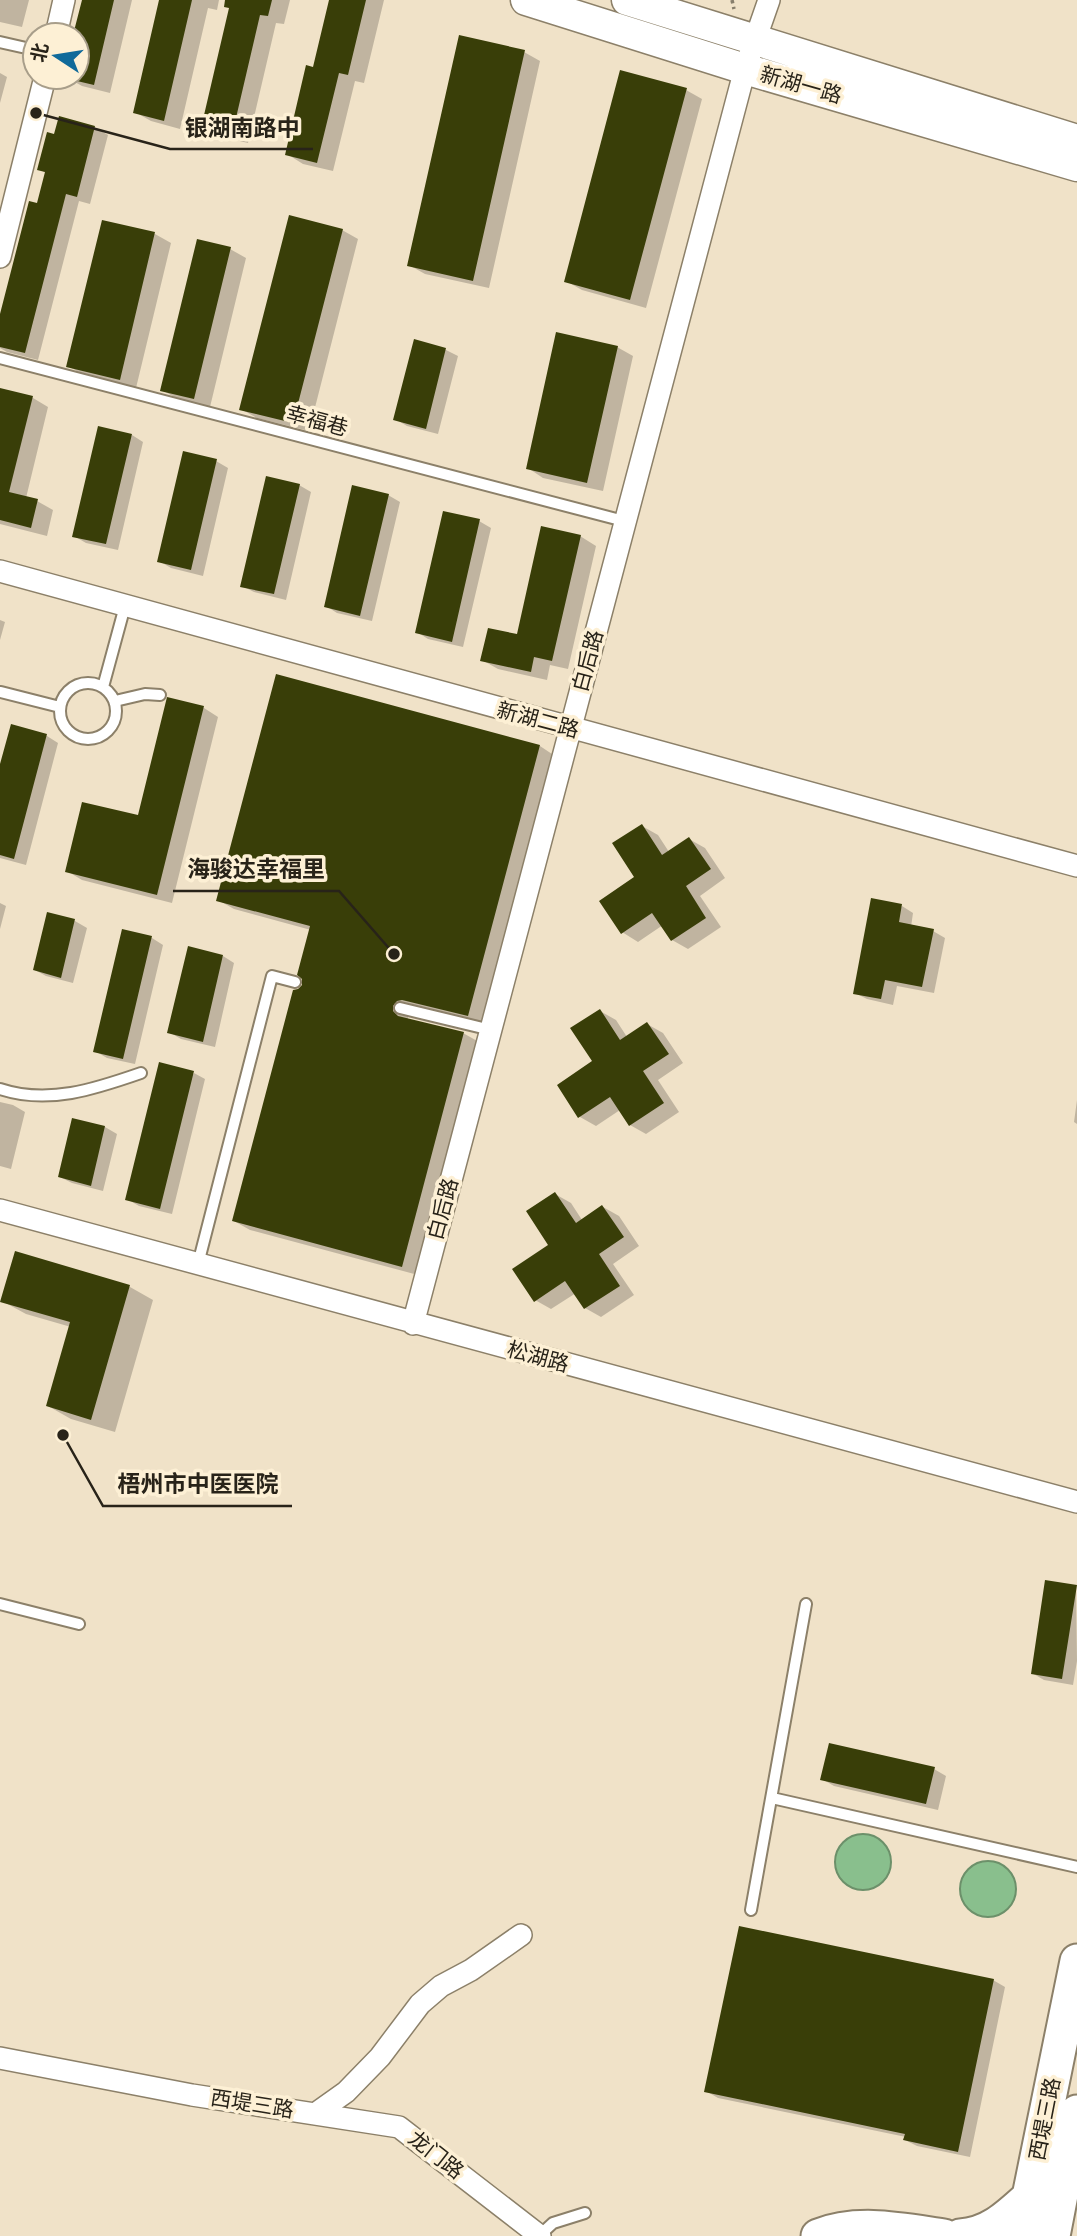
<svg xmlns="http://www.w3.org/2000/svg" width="1077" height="2236" font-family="'Space Grotesk','Noto Sans SC',sans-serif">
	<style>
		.water { fill: #89bf8d; stroke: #6c906a; stroke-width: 2 }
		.shadow { fill: #0003 }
		.building { fill: #393e08 }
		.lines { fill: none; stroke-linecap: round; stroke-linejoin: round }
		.lane-casing { stroke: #8c8069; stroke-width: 14 }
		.street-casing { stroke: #8c8069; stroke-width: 24 }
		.secondary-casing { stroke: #8c8069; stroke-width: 33 }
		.primary-casing { stroke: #8c8069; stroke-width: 37 }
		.path { stroke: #877e6c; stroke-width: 3.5; stroke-dasharray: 3.5 3.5; stroke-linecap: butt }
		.lane { stroke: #fff; stroke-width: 10 }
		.street { stroke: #fff; stroke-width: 21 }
		.secondary { stroke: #fff; stroke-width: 30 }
		.primary { stroke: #fff; stroke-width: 33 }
		.labels { text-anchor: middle; stroke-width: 7; stroke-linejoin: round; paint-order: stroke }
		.street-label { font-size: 21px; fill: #282319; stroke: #fdf0d5 }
		.leader { fill: none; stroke: #282319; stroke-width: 2.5 }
		.callout-dot { fill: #282319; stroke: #fdf0d5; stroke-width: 2.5 }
		.callout-label { font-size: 23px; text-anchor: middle; font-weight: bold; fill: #282319; stroke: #fdf0d5; stroke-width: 7; stroke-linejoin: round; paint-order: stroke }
	</style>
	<rect width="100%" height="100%" fill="#f0e2c8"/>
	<path class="water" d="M835 1862a28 28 0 1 1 56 0a28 28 0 1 1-56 0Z
		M960 1889a28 28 0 1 1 56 0a28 28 0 1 1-56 0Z"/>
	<path class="shadow" d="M0,0H29L22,27L0,22Z
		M83,0H132L110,93L82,86L66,77H77L75,35Z
		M161,0H219L217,10L208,8L180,129L151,121L135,112Z
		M244,0H290L284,24L276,23L248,143L219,136L203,127Z
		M331,0H384L364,83L355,81L333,171L303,164L287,154L314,69Z
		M524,52L540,61L489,288L425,274L409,265Z
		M0,73L7,77L0,103Z
		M686,90L702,99L646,308L582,290L566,281Z
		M94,127L108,135L90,204L79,201L38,360L7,352L0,348V321L38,205L46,173L39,169L55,136Z
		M103,222L155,234L171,243L136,388L84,375L68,366Z
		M342,230L358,239L309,431L257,418L241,409Z
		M230,249L246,258L210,407L178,399L162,390Z
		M415,342L446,350L458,356L438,434L407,426L395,419Z
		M617,347L633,356L603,491L543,478L528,468Z
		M0,390L33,398L48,407L26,498L37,501L53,510L47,536L0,524Z
		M132,435L143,442L118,550L86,543L74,536Z
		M216,461L228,468L203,576L171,568L159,561Z
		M299,485L311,492L286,600L254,592L242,586Z
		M388,495L400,502L372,621L337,613L326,606Z
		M479,521L491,528L463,647L428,639L417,632Z
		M580,536L596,546L568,669L550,665L547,680L498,669L482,660L518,636Z
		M0,620L5,622L0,640Z
		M169,699L204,708L218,717L172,903L82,880L67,871L139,818Z
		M12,727L47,736L58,743L26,865L0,858V771Z
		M540,746L555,756L484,1024L408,1015V1020L463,1033L479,1042L418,1275L250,1230L234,1221L304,985L311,930L234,909L218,900Z
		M642,826L658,835L669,852L689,839L705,848L725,878L700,896L721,927L688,949L672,940L663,925L638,942L622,932L637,877Z
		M0,903L6,906L0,929Z
		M902,906L913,913L911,927L933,931L945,938L934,993L897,986L893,1005L867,999L855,993Z
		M48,914L75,921L87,928L73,983L46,976L35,970Z
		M124,931L152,938L163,945L135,1064L107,1058L95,1051Z
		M223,956L234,963L215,1047L181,1039L169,1032Z
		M600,1011L616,1020L627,1037L647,1024L663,1033L683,1063L658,1080L679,1112L646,1134L630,1125L620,1110L596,1126L580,1117L559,1086L595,1062Z
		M194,1073L205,1079L172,1214L139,1206L127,1199Z
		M1077,1100V1124L1074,1122Z
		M0,1102L13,1105L25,1112L11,1169L0,1166Z
		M74,1120L105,1127L117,1134L103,1191L72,1183L60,1177Z
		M555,1194L571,1203L582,1220L603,1207L619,1216L639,1246L613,1264L634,1295L601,1317L585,1308L576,1293L551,1309L535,1300L550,1245Z
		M16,1253L130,1287L153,1300L115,1432L71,1419L48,1406L71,1327L26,1314L2,1301Z
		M1076,1587L1077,1661L1073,1685L1044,1680L1032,1673Z
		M934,1769L946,1776L938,1810L834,1786L822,1779Z
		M993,1980L1005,1987L970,2157L917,2146L905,2140L906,2137L718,2098L706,2091Z"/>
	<path class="building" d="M82,0H114L94,85L77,81V35H73Z
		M159,0H192L164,121L133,113Z
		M225,0H272L268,16L260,15L232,135L201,128L229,8L224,7Z
		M329,0H366L348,75L339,73L317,163L285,155L306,65L313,67Z
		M459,35L525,50L473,281L407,266Z
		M620,70L687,88L630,300L564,282Z
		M59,116L95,126L77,197L66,194L25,353L0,347V314L29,201L37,203L45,172L37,170L47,132L54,134Z
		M289,215L343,229L293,423L239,410Z
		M102,220L155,232L120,380L66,367Z
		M197,239L231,247L194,399L160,391Z
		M556,332L618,346L587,483L526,469Z
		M414,339L446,348L426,429L393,420Z
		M0,388L33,396L9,492L38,499L31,528L0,520Z
		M98,426L132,434L106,544L72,537Z
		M183,451L217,459L191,570L157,562Z
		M266,476L300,484L274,594L240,587Z
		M352,485L389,494L360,616L324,607Z
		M443,511L480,519L452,642L415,633Z
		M541,526L581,535L552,661L534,657L531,672L480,661L488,628L517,634Z
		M276,674L540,745L468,1016L402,1000L397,1001L393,1006V1011L398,1016L464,1032L402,1267L232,1221L293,990L298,989L302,985V979L297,975L310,926L216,901Z
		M167,697L204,706L157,895L65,872L82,802L138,815Z
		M11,724L47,734L14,859L0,855V764Z
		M642,824L662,855L689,837L711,869L686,886L706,918L671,941L652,913L621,934L599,901L634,877L612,843Z
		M871,898L902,904L899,922L934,929L922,987L885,980L881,999L853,994Z
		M47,912L75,919L61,978L33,970Z
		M122,929L152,936L123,1059L93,1052Z
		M188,946L223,955L203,1042L167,1033Z
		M600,1009L620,1040L647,1022L669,1054L643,1071L664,1103L629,1126L610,1097L578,1118L557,1085L592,1061L570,1028Z
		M159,1062L194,1071L160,1209L125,1200Z
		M72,1118L105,1126L91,1186L58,1177Z
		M555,1192L576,1223L602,1205L624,1237L599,1254L620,1286L584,1309L565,1281L534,1302L512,1269L548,1245L526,1211Z
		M15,1251L130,1285L91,1420L46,1406L70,1322L0,1302Z
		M1045,1580L1077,1585L1062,1679L1031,1674Z
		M829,1743L935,1767L926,1804L820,1780Z
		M739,1926L994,1979L958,2152L903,2140L905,2134L704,2092Z"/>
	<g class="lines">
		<g class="lane-casing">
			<path id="lane" d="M0,42L35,50
				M0,358L624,521
				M60 711a28 28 0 1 1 56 0a28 28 0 1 1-56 0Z
				M103,687L125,606
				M1,692L60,707
				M115,701L145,694L160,695
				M400,1008L491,1030
				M0,1089C48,1105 95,1089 141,1073
				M198,1264L272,976L295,982
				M0,1604L79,1624
				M772,1798L1077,1867
				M751,1910L806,1604
				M540,2235L553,2223L585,2213"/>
		</g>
		<g class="street-casing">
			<path id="street" d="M56,35L64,0
				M0,257L45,77
				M0,571L1077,866
				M0,1210L1077,1502
				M413,1324L745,69L769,0
				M0,2058L192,2095L399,2127L540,2236
				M315,2114L346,2092L380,2057L420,2004L441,1986L471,1970L521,1935"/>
		</g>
		<g class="secondary-casing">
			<path id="secondary" d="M526,0L745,69L1077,166
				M627,0L1077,140"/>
		</g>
		<g class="primary-casing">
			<path id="primary" d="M818,2236C858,2220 903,2230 944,2236
				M960,2236C990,2234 1008,2216 1030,2196
				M1021,2236L1077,1961
				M1053,2236L1077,2112"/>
		</g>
		<path class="path" d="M732,0L734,9"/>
		<use href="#lane" class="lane"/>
		<use href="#street" class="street"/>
		<use href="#secondary" class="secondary"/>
		<use href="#primary" class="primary"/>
	</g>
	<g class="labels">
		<g class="street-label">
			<text transform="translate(801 85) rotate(16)" y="7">新湖一路</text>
			<text transform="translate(317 421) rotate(15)" y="7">幸福巷</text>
			<text transform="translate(588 661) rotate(-75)" y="7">白后路</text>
			<text transform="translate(538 720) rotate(15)" y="7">新湖二路</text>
			<text transform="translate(443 1209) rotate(-75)" y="7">白后路</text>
			<text transform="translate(538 1357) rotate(15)" y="7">松湖路</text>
			<text transform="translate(252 2104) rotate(9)" y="7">西堤三路</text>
			<text transform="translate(1045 2119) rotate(-79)" y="7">西堤三路</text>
			<text transform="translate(436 2155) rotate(38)" y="7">龙门路</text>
		</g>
	</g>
	<path class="leader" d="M36 113L170 149H313M394 954L339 891H173M63 1435L103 1506H292"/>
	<g class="callout-dot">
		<circle cx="36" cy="113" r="7"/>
		<circle cx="394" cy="954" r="7"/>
		<circle cx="63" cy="1435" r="7"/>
	</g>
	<g class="callout-label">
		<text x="242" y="136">银湖南路中</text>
		<text x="256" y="877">海骏达幸福里</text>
		<text x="198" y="1492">梧州市中医医院</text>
	</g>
	<g transform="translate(56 56) rotate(282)"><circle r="33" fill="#fdf0d5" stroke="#a89e8a" stroke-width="2"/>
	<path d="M0-5L12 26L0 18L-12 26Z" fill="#106a9a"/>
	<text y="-10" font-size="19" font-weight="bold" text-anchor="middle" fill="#282319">北</text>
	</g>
</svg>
